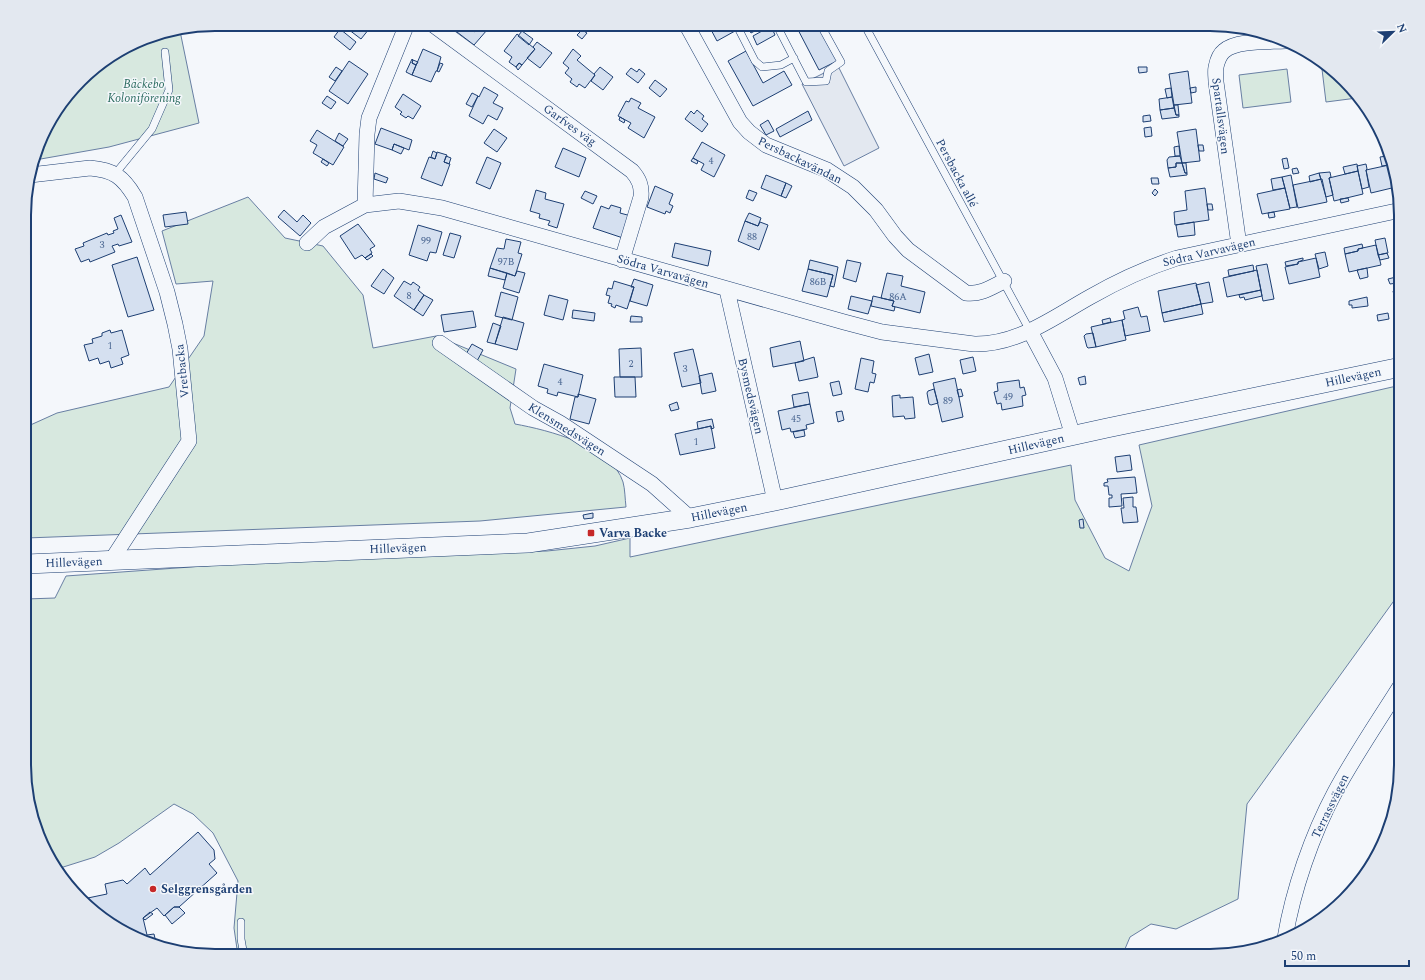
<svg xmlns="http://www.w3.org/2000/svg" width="1425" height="980" font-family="Spectral,serif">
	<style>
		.green { fill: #d7e8df; stroke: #687fa3 }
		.parking { fill: #e3e8f0; stroke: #687fa3 }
		.building { fill: #d5e0f0; stroke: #1d3f73 }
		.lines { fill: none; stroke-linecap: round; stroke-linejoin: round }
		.service-casing { stroke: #1d3f73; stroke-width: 8 }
		.minor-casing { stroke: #1d3f73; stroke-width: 16 }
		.tertiary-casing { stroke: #1d3f73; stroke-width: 20 }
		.service { stroke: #f4f7fb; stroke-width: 7 }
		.minor { stroke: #f4f7fb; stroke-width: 15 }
		.tertiary { stroke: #f4f7fb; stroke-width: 19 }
		.poi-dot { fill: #c62828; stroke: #f4f7fb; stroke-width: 1.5 }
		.labels { text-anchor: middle; stroke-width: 3; stroke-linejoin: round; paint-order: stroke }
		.number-label { font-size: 10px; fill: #4b6792 }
		.park-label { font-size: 12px; font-style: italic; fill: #2c6c60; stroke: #f4f7fb }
		.street-label { font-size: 12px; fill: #1d3f73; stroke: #f4f7fb }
		.poi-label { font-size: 12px; font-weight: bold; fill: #1d3f73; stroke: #f4f7fb; text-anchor: start }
		.rim { fill: none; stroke: #1d3f73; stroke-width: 2 }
	</style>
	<rect width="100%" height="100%" fill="#f4f7fb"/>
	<path class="green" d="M180,31L199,123L109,147L35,160L44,130L89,71L142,38Z
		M1321,61L1326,63L1357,98L1326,102Z
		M1287,69L1291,102L1243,108L1239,75Z
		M248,197L285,238L323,246L363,295L373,348L436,336L516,369L510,408L515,424C548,430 612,446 623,482C625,489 625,499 626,507L480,521L26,538V427L57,413L169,387L204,336L213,281L176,284L162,231Z
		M1401,385V591L1247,804L1238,899L1176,929L1151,924L1130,937L1122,956H238L234,928L238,881L213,833L193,814L174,804L119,843L95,857L57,869L49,860L26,790V599L55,598L66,576L274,561L547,551L595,546L630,538V557L1071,465L1075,500L1105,558L1129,571L1152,506L1139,445Z"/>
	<path class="parking" d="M838,66L879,148L844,166L802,84Z"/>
	<path class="building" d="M345,24H373L361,39L344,26Z
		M373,24H378L374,29L371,27Z
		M446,24H462L457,32Z
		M462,24H465L475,32L480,25L487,30L474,45L457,32Z
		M708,24H731L735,31L717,41Z
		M748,24H768L751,33L746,25Z
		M795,24H817L837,61L819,70Z
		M1176,24H1217V28L1176,31Z
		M771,26L775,35L757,45L753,36Z
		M340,29L356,42L350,50L334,37Z
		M582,30L587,33L582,39L577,35Z
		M522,31L533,39L529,45L518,36Z
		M517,34L535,49L522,65L519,63L516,67L509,62L512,57L504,51Z
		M537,42L552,53L540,68L527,58L535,49L533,47Z
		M423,49L441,57L437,71H436L431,82L412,75Z
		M573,49L581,56L577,60L595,75L585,88L579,84L577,87L570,82L572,79L565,73L569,68L563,63Z
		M746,51L763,83L784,71L792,85L753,106L728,61Z
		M412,59L413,60L412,63L416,65L412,75L406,72Z
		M413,60L418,62L416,65L412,63Z
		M349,61L368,74L348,104L329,91Z
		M440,63L443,64L439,72L437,71Z
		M519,63L522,65L518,70L516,67Z
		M336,67L342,71L335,81L329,77Z
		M600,67L613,77L603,90L591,81L595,75L594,74Z
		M1138,67H1147V72L1139,73Z
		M631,68L637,72L639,69L645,74L638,83L626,74Z
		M1188,71L1192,103L1174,105L1169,74Z
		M655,80L667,89L660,97L649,88Z
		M484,87L498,95L493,103L503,108L497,120L488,115L483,124L469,116L478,96L479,97Z
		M1196,87V92L1191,93L1190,88Z
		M1171,88L1172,97L1167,98L1165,89Z
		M472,93L478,96L472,107L466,104Z
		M403,94L421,106L413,119L408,116L406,118L400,114L402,112L395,107Z
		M327,96L336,102L331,109L322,103Z
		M1172,97L1174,108L1160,110L1159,99Z
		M631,98L641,103L638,108L655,117L644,138L628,128L631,123L618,116L626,101L629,102Z
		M1174,105H1178L1179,115H1176Z
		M1174,108L1176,115H1179V117L1162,119L1160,110Z
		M697,110L704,116L702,119L708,124L702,132L685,119L691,111L694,114Z
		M808,111L812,120L780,137L776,129Z
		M1150,115L1151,121L1143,122V116Z
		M620,117L625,120L624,123L619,120Z
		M768,120L774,131L766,135L760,125Z
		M1151,127L1152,136L1145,137L1144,128Z
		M381,128L412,140L409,150L394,144L392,150L375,144Z
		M494,129L507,138L497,152L484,143Z
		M1196,129L1200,161L1182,163L1177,132Z
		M317,130L344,147L333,165L313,153L317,145L310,141Z
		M339,133L348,139L343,146L335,141Z
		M702,142L725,155L714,177L701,170L704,164L693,158Z
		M394,144L404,148L401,154L392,150Z
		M1198,145H1203L1204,151H1199Z
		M1179,146L1180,156H1175L1174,147Z
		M563,148L586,158L579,177L555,167Z
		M433,151L437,153L435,159L431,157Z
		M437,152L447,155L444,162L450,164L442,186L421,178L429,157L435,159Z
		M446,156L451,158L449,164L444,162Z
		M1180,156L1182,163H1176V167L1168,168L1167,160L1169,157Z
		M1387,156L1389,165L1382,166L1380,157Z
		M487,157L501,163L490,189L476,183Z
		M693,158L698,161L697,164L691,161Z
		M1287,158L1289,168L1284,169L1282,159Z
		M323,159L329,163L327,166L321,162Z
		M1176,163H1182L1185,173H1187V175L1170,177L1168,168L1176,167Z
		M1182,163H1186L1187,173H1185Z
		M1357,164L1358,171L1345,174L1343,167Z
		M1366,164L1367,169L1366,170L1369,187L1362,189L1357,166Z
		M1389,165L1396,187L1371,193L1366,170Z
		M1297,168L1299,173L1293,174L1292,169Z
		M1358,171L1363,194L1334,201L1329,178Z
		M1330,172L1331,177L1329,178L1333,195L1326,197L1319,173Z
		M375,173L388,178L386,183L374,179Z
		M1319,173L1321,179L1310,182L1309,176Z
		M766,175L786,183L781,196L761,188Z
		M1291,175L1297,207L1290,208L1282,177Z
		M1282,177L1285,188L1273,190L1271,179Z
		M1151,178H1158L1159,184H1152Z
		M1322,179L1327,202L1298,208L1293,185Z
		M786,183L792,186L786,198L781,196Z
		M655,186L673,194L669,204L673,206L670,213L666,211L665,214L647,207Z
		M1205,188L1209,220L1175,225L1174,212L1187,210L1185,191Z
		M1285,188L1290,209L1262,214L1257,194Z
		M1155,189L1158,192L1155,196L1152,193Z
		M536,190L546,193L545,199L564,204L557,228L548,225L550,221L539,218L540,214L530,211Z
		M749,190L757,193L753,201L746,198Z
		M585,191L597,196L593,204L581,198Z
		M1348,198L1349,201L1341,203L1340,199Z
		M1207,204H1212L1213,210H1208Z
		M611,205L621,208L620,213L631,216L623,238L593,228L601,206L609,209Z
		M284,210L297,222L303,215L311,223L300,236L278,217Z
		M186,212L188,224L165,227L163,215Z
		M1274,212L1275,217L1269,218L1268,213Z
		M749,213L761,218L758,226L745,221Z
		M121,215L132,242L119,246L118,244L112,246L115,252L90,262L89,259L81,262L75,249L84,246L83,243L107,233L108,235L114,233L113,231L118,229L114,218Z
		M745,221L758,226L760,222L768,225L759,250L738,241Z
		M1194,222L1195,235L1178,237L1176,225Z
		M358,224L375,246L370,249L372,253L365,258L362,255L355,259L340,236Z
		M418,225L442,232L436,253L430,252L427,261L409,255Z
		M450,233L461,236L454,258L443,255Z
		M1385,238L1388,253L1378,255L1375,240Z
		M506,239L521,242L518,253L522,254L515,276L490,268L497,248L504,249Z
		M675,243L711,251L708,266L672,257Z
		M1362,244L1363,248L1358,249V251L1345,254L1344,248Z
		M1376,245L1381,265L1349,272L1345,254L1358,251V249Z
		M1325,252L1328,266L1319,269L1315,254Z
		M1387,253L1389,258L1380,260L1378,255Z
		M371,254L373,256L367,260L365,258Z
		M137,257L154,310L128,317L112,265Z
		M1303,258V260L1298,262V264L1286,266L1285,262Z
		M1316,258L1320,277L1289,284L1285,267L1298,264V262Z
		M810,260L838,267L834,287L830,286L833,275L808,269Z
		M847,260L861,263L856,282L843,278Z
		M1267,264L1274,299L1263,301L1256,266Z
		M1253,265L1254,271L1229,276L1228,270Z
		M490,268L507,273L505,280L488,276Z
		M1367,268L1368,277L1360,279L1357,270Z
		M383,269L394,278L384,294L371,286Z
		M808,269L833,275L827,297L802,291Z
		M1257,270L1261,290L1227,297L1223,278Z
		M517,271L525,273L519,293L503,288L507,273L515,276Z
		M887,273L903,276L901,286L925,292L920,313L892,306L894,301L881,298Z
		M1396,277L1397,283L1390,284L1388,279Z
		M634,279L653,285L647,306L630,301L634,287H631Z
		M404,281L411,285L413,282L420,287L418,290L424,295L414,310L394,296Z
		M614,281L634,287L627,309L616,305L615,308L611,306L612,304L608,303L610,296L606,295L608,288L612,289Z
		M1209,282L1213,302L1201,304L1196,285Z
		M1196,283L1201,304L1162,313L1158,291Z
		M1261,290L1262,296L1245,300L1244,297L1240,298L1239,295Z
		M1400,290L1401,298L1395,299L1393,291Z
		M501,292L518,297L512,320L495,316Z
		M424,295L433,300L423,316L414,310Z
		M549,295L568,300L563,320L544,315Z
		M851,296L872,301L868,314L848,309Z
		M873,296L894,301L892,306L895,307L894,311L871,306Z
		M1367,297L1368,306L1352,308V305H1349V301Z
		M1201,304L1203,314L1164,322L1162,313Z
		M1138,307L1141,317L1147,316L1150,331L1125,336L1122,320L1125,319L1123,311Z
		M573,310L595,313L594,321L572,318Z
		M473,311L476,327L444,332L441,315Z
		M1388,313L1389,319L1378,321L1377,315Z
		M631,316L642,317V322H630Z
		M503,317L524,323L517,350L495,344Z
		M1110,318L1111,322L1103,324L1102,320Z
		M1122,320L1126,340L1096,347L1091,327Z
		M493,323L501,326L495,344L487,342Z
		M110,330L111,333L122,330L129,355L121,358L123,364L111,368L109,361L100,364L98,358L89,361L84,345L93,343L92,339L102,336V333Z
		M1093,333L1096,347L1088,348L1087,347L1084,336L1086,334Z
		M800,341L804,361L773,367L770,348Z
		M472,344L483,350L477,361L466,354Z
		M641,348L642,377H620L619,349Z
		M693,349L701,383L682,387L674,353Z
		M929,354L933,372L919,375L915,358Z
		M814,357L818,377L799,381L795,363Z
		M973,357L976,371L963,374L960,360Z
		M861,358L874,361L872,373L876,374L874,383L870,382L868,392L855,389Z
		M544,364L583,375L578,397L558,392L557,396L547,393L548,389L538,386Z
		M712,373L716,391L702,394L699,376Z
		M1085,376L1086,384L1080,385L1078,378Z
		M614,377H635L636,397H615Z
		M955,378L963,417L942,422L933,383Z
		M1019,380L1020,388L1024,387L1026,395L1022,396L1023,406L1002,410L1001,403L997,404L994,392L998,391L997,383Z
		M839,381L842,394L833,396L830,383Z
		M934,389L938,403L931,405L929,404L927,393L928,391Z
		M961,389L963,396L959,397L957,390Z
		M808,392L810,404L794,407L792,395Z
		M578,394L596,399L589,424L570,419L575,397H578Z
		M900,395V398L913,397L915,418L905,419L904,416L893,417L892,396Z
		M677,402L679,409L671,411L669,405Z
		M810,404L814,423L806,425L807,429L791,432L790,428L782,430L778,411Z
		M842,411L844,420L838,422L836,412Z
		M712,419L714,428L711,429V426L698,429L697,422Z
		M711,426L715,448L680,455L675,434Z
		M804,430L805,436L795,438L793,432Z
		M1130,455L1132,470L1117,472L1115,457Z
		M1135,477L1137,493L1121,494L1122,506L1109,507V498H1112V495H1109L1108,486H1104V483L1108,482L1107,479Z
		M1133,497V507H1136L1138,522L1123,523L1121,508H1124L1123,498Z
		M593,513V518L584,519L583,515Z
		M1083,519L1084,528H1080L1079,520Z
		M1394,811L1392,823L1388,821Z
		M198,832L214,850L215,859L209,864L217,873L179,907H174L164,916L157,908L143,918L147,935L154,934L157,947L153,946L99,917L83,899L107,894L105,884L123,880L127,884L145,868L150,875Z
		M174,907H179L185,913L172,924L165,915Z
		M150,912L153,914L145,920L143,918Z"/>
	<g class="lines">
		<g class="service-casing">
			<path id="service" d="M736,24L755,61L762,67L781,65L794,58
				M776,24L806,82L826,81L828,71L841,62L820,24
				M864,24L1030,331
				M115,174L152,129L169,90L165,52
				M241,922V939L244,956"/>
		</g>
		<g class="minor-casing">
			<path id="minor" d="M432,24L632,171C639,179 642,186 641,197L622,260
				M686,24L740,122L749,132L766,145L827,170L853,187L876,210L895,236L908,250L966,293C980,295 992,287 1004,281
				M30,175L90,168C114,170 123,177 135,197L167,292L175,324L180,349L189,441L111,561
				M365,205L367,134L369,118L407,24
				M307,243L324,227L365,205L399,201L442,208L844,322L882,332L974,344C1018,345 1054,317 1090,297C1118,281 1146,268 1177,258L1401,210
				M1239,245L1216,82C1216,77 1215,72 1216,67C1217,62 1220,54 1224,51C1236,40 1269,42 1285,41
				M727,290L775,501
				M1030,331L1055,378L1073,436
				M440,343L533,408L560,423L652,484L690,518
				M1285,938C1293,890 1312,835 1335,792C1355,755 1379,720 1401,685"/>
		</g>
		<g class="tertiary-casing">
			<path id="tertiary" d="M26,564L528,543L690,518L775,501L1107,428L1401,367"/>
		</g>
		<use href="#service" class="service"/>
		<use href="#minor" class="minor"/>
		<use href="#tertiary" class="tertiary"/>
	</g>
	<g class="poi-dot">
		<rect x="587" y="529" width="8" height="8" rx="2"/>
		<circle cx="153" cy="889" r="4"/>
	</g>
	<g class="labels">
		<g class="number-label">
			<text x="711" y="164">4</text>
			<text x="752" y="240">88</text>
			<text x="426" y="244">99</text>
			<text x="102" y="248">3</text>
			<text x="506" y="265">97B</text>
			<text x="818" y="285">86B</text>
			<text x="409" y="299">8</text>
			<text x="898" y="300">86A</text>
			<text x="110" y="349">1</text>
			<text x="631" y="367">2</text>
			<text x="685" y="372">3</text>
			<text x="560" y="385">4</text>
			<text x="1008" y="400">49</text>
			<text x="948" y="404">89</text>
			<text x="796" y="422">45</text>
			<text x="696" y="445">1</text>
		</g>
		<g class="park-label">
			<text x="144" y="88">Bäckebo<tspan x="144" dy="14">Koloniförening</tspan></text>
		</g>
		<g class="street-label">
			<text transform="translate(1221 116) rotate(83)" y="4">Spartallsvägen</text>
			<text transform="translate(570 125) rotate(36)" y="4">Garfves väg</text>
			<text transform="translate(800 160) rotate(26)" y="4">Persbackavändan</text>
			<text transform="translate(957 173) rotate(62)" y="4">Persbacka allé</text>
			<text transform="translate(1209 252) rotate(-13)" y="4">Södra Varvavägen</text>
			<text transform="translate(663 271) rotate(16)" y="4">Södra Varvavägen</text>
			<text transform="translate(182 371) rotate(-96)" y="4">Vretbacka</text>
			<text transform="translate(1353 377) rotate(-12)" y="4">Hillevägen</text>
			<text transform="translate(751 396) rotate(77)" y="4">Bysmedsvägen</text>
			<text transform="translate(567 429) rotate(32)" y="4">Klensmedsvägen</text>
			<text transform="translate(1036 444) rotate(-13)" y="4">Hillevägen</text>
			<text transform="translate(719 512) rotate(-11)" y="4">Hillevägen</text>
			<text transform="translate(398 548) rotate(-2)" y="4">Hillevägen</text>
			<text transform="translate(74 562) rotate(-2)" y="4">Hillevägen</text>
			<text transform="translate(1330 806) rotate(-64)" y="4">Terrassvägen</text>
		</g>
		<g class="poi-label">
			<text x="599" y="537">Varva Backe</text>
			<text x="161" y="893">Selggrensgården</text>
		</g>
	</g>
	<path d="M0 0H1425V980H0ZM215 31H1210A184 184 0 0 1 1394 215V765A184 184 0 0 1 1210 949H215A184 184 0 0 1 31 765V215A184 184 0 0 1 215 31Z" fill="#e3e8f0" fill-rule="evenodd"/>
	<path class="rim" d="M215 31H1210A184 184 0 0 1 1394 215V765A184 184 0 0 1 1210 949H215A184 184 0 0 1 31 765V215A184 184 0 0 1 215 31Z"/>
	<g transform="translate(1393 32) rotate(67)" stroke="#f4f7fb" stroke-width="3" paint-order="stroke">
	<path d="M0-3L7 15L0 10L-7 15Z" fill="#1d3f73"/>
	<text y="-6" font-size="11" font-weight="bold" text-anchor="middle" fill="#1d3f73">N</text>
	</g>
	<path d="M1285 960v6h124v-6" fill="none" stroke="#1d3f73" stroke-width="2"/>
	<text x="1291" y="960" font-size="12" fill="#1d3f73" stroke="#f4f7fb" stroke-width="3" paint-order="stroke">50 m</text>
</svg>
